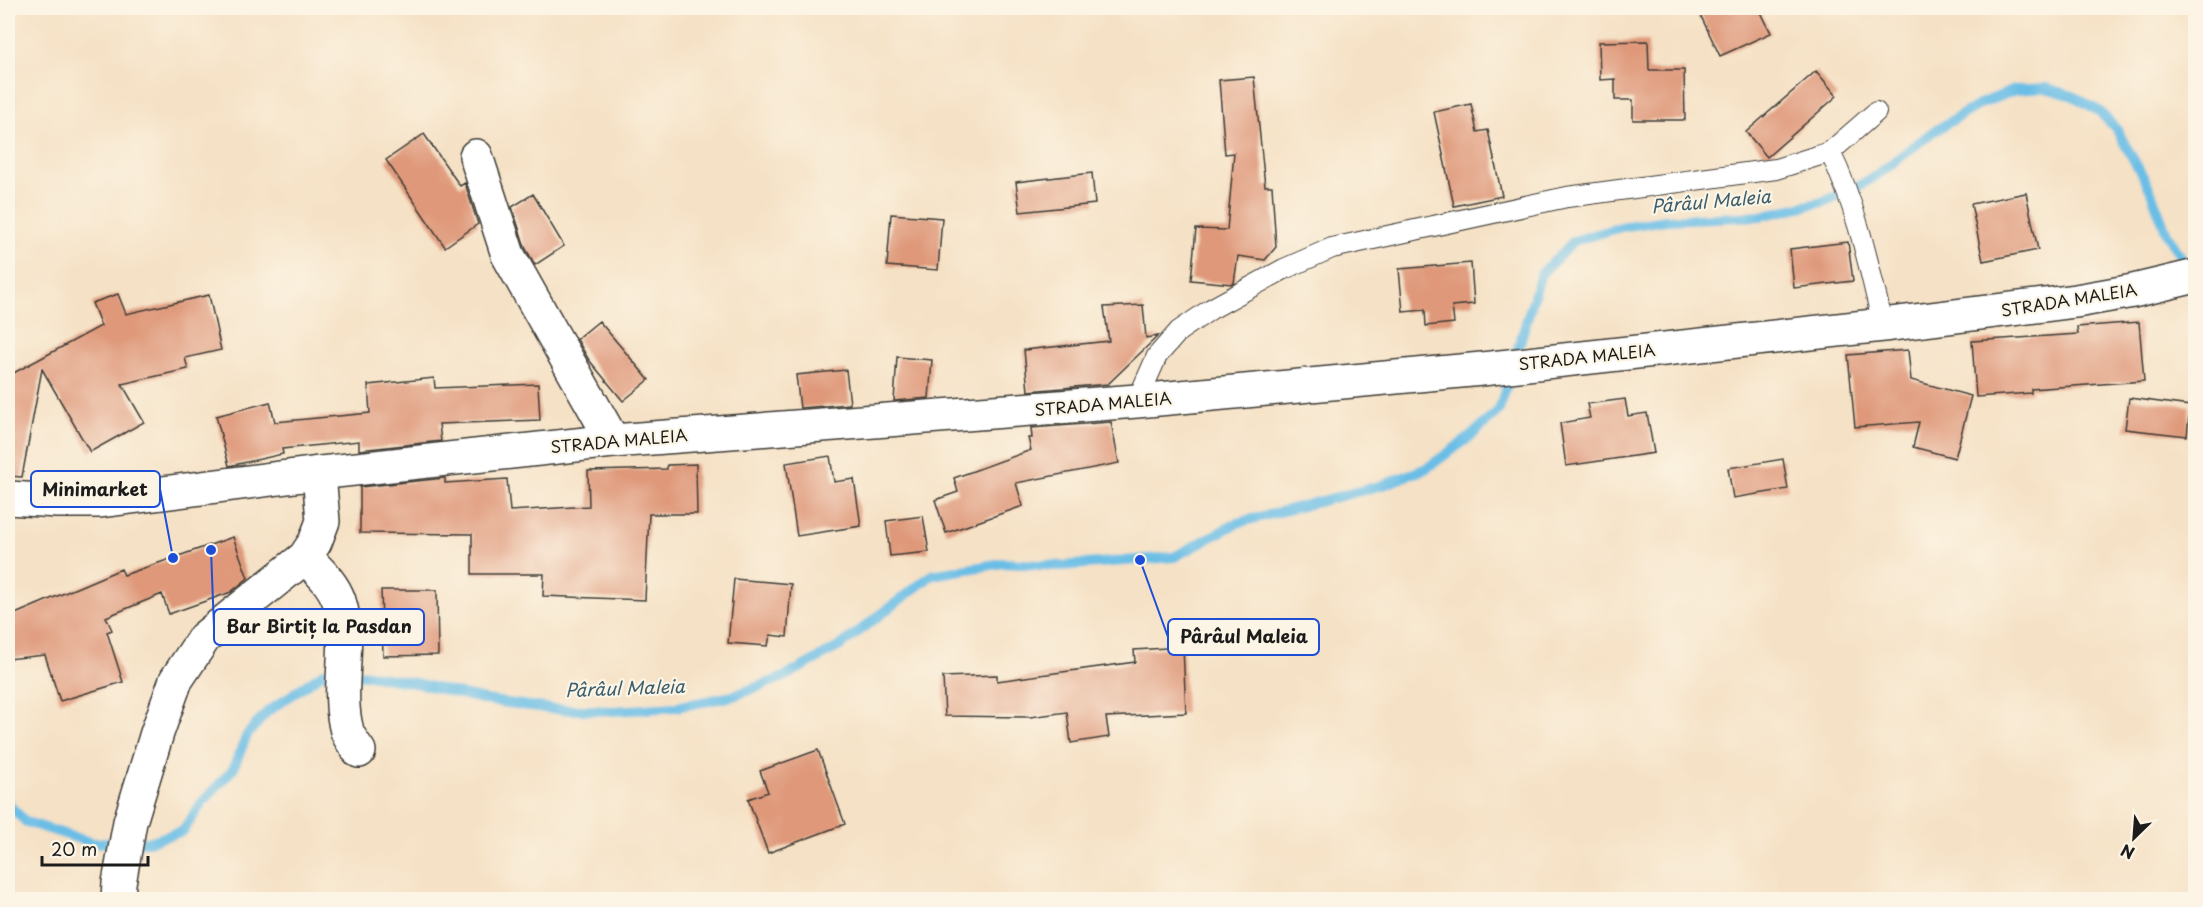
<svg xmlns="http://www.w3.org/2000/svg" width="2203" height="907" font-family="'Playpen Sans',sans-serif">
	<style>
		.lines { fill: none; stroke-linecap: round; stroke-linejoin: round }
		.stream { stroke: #6abee6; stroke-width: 10 }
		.building { fill: #df997a }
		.service-casing { stroke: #3d3a35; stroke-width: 22 }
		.minor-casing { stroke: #3d3a35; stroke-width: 36 }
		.primary-casing { stroke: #3d3a35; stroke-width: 36 }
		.service { stroke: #fff; stroke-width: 20 }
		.minor { stroke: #fff; stroke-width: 33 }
		.primary { stroke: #fff; stroke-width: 33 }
		.labels { text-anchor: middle; stroke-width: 4.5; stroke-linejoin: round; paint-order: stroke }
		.street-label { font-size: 16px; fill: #1c1c1c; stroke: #fcf5e5 }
		.water-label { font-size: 18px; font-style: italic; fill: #3b5d6d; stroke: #fcf5e5 }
		.leader { fill: none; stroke: #1d4ed8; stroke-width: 2 }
		.callout-dot { fill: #1d4ed8; stroke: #fcf5e5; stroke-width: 2 }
		.callout { fill: #fcf5e5; stroke: #1d4ed8; stroke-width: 2 }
		.callout-label { font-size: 18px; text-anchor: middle; font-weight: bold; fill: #1c1c1c }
	</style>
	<rect width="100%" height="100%" fill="#fcf5e5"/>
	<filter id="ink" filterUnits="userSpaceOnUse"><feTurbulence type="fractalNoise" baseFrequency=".0167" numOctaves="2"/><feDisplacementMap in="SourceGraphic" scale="12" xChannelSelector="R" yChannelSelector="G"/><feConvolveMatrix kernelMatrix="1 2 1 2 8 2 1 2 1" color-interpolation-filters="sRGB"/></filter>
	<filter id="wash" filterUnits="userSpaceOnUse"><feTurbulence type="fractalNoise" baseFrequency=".008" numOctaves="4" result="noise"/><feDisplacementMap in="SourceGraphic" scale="24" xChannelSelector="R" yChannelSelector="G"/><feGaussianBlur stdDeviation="1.35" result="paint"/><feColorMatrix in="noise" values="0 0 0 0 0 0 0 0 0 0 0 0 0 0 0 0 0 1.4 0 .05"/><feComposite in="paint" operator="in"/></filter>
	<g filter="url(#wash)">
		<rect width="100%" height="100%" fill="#f5e1c5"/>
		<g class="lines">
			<path class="stream" d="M8,800L9,805L26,822L93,843L148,842L183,831L201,804L233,769L247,735L267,712L323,673L370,675L420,684L485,700L551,709L614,711L676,707L733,696L784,677L840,646L932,575L1003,563L1061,566L1174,557L1237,523L1383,485L1427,468L1470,437L1499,410L1541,274L1574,241L1621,227L1666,220L1761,216L1822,202L1854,189L1880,173L1931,133L1980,104L2015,90L2046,88L2073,96L2099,111L2117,130L2150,189L2167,234L2191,273"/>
		</g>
		<g id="blocks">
			<path class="building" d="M1697,8H1759L1771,33L1720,56Z
				M1648,41L1649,70H1684L1685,120H1633V100H1615V79L1600,80L1599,42Z
				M1816,71L1837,96L1767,157L1746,132Z
				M1254,77L1265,186H1272L1276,247L1265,260L1238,256L1234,283L1232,284L1191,280L1196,229L1227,230L1234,153L1225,154L1219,80Z
				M1471,104L1477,132L1488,130L1502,196L1454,206L1434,112Z
				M424,134L460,186L465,183L478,224L445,247L386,160Z
				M1092,173L1095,204L1020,212L1016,182Z
				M2026,193L2038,250L1983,261L1971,204Z
				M533,194L564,246L535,265L525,247L512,207Z
				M891,214L942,218L938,270L887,266Z
				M1848,242L1853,281L1794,288L1790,249Z
				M1471,263L1474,304L1452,306L1454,323L1426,326L1425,310L1403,312L1399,269Z
				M118,294L126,314L209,295L221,350L185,358L188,369L122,384L144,422L90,452L42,369L22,477L8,476V376L101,326L92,303Z
				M1143,305L1146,338L1158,336L1108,384L1028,391L1024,350L1109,341L1104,307Z
				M599,321L649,380L623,401L589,360L577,339Z
				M2139,322L2144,381L2031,389V393L1976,397L1972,341L2078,334L2077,327Z
				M1908,350L1911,380L1971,396L1955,458L1913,447L1919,422L1855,427L1848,355Z
				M897,357L932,360L929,398L894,401Z
				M846,370L850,404L800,408L796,375Z
				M434,378L435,388L538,384L540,420L439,424L441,441L359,450V441L282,449L283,454L229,466L216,416L270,402L275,422L370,413L368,385Z
				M2129,398L2190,406L2187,436L2125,429Z
				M1625,399L1628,416L1647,413L1654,453L1566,466L1560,423L1590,418L1587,404Z
				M1111,422L1119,463L1016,483L1023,506L946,533L935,500L958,492L954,478L1031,450L1028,438H1032L1031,428Z
				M830,456L834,482L854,479L861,526L797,536L786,463Z
				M1783,459L1788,489L1733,498L1728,468Z
				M696,464L697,514H649L645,600L543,596L544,574H472V534L360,533V487L445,478V483L507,479L510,511L589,506L588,471L667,469V465Z
				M923,516L929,552L890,556L886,521Z
				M233,537L248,578L231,592L169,614L162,594L106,617L112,630L107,632L123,682L60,701L45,655L8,659V617L121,569L124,575Z
				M734,579L791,584L787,637L770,635L768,646L728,643Z
				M381,590H437L438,655L383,656Z
				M1183,647L1186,713L1106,717L1109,737L1071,743L1067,712L1030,717L945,716L943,677L997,675V681L1135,662L1134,650Z
				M818,750L845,824L768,853L748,799L768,792L760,771Z"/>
		</g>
	</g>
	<g filter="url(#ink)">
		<use href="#blocks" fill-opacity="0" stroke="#3d3a35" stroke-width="1.5"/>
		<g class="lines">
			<g class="service-casing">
				<path id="service" d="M1876,112L1830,152C1857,207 1869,266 1883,325
					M1137,401L1157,356L1179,331L1211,309L1284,269L1332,248L1567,197L1776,169L1830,152"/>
			</g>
			<g class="minor-casing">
				<path id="minor" d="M476,156L508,255L613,441
					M305,557C318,570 333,583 339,601C353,643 335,688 347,731C349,738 355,745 359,751
					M118,900L119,883L130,822L157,733L176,680L204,638L305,557L315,542L323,521L319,473"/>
			</g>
			<g class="primary-casing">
				<path id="primary" d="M8,498L58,501H100L319,473L613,441L1137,401L1482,369L1883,325L2076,301L2133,291L2196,276"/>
			</g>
			<use href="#service" class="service"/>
			<use href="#minor" class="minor"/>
			<use href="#primary" class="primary"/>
		</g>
	</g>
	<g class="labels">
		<g class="street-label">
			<text transform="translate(2069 300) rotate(-9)" y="6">STRADA MALEIA</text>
			<text transform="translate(1587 357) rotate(-6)" y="6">STRADA MALEIA</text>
			<text transform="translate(1103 404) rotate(-5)" y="6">STRADA MALEIA</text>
			<text transform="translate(619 441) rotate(-5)" y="6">STRADA MALEIA</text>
		</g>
		<g class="water-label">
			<text transform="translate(1711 202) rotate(-5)" y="6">Pârâul Maleia</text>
			<text transform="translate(625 689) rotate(-2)" y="6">Pârâul Maleia</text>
		</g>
	</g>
	<path class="leader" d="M173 558L160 489M211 550L214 627M1140 560L1168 637"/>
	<g class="callout-dot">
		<circle cx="173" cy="558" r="6"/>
		<circle cx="211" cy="550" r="6"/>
		<circle cx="1140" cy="560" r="6"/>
	</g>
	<g class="callout">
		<rect x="31" y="471" width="129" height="36" rx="6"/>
		<rect x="214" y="609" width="210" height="36" rx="6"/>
		<rect x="1168" y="619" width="151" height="36" rx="6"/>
	</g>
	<g class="callout-label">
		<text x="95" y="496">Minimarket</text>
		<text x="319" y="633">Bar Birtiț la Pasdan</text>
		<text x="1244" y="643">Pârâul Maleia</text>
	</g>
	<rect width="2203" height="907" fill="none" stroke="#fcf5e5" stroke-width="30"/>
	<g transform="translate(2134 838) rotate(205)" stroke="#fcf5e5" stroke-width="4.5" paint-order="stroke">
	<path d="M0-4.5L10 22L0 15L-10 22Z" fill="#1c1c1c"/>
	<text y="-9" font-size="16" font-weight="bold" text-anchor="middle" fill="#1c1c1c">N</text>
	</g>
	<path d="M42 856v9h106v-9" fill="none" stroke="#1c1c1c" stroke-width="3"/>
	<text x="51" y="856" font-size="18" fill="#1c1c1c" stroke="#fcf5e5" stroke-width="4.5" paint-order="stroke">20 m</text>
</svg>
